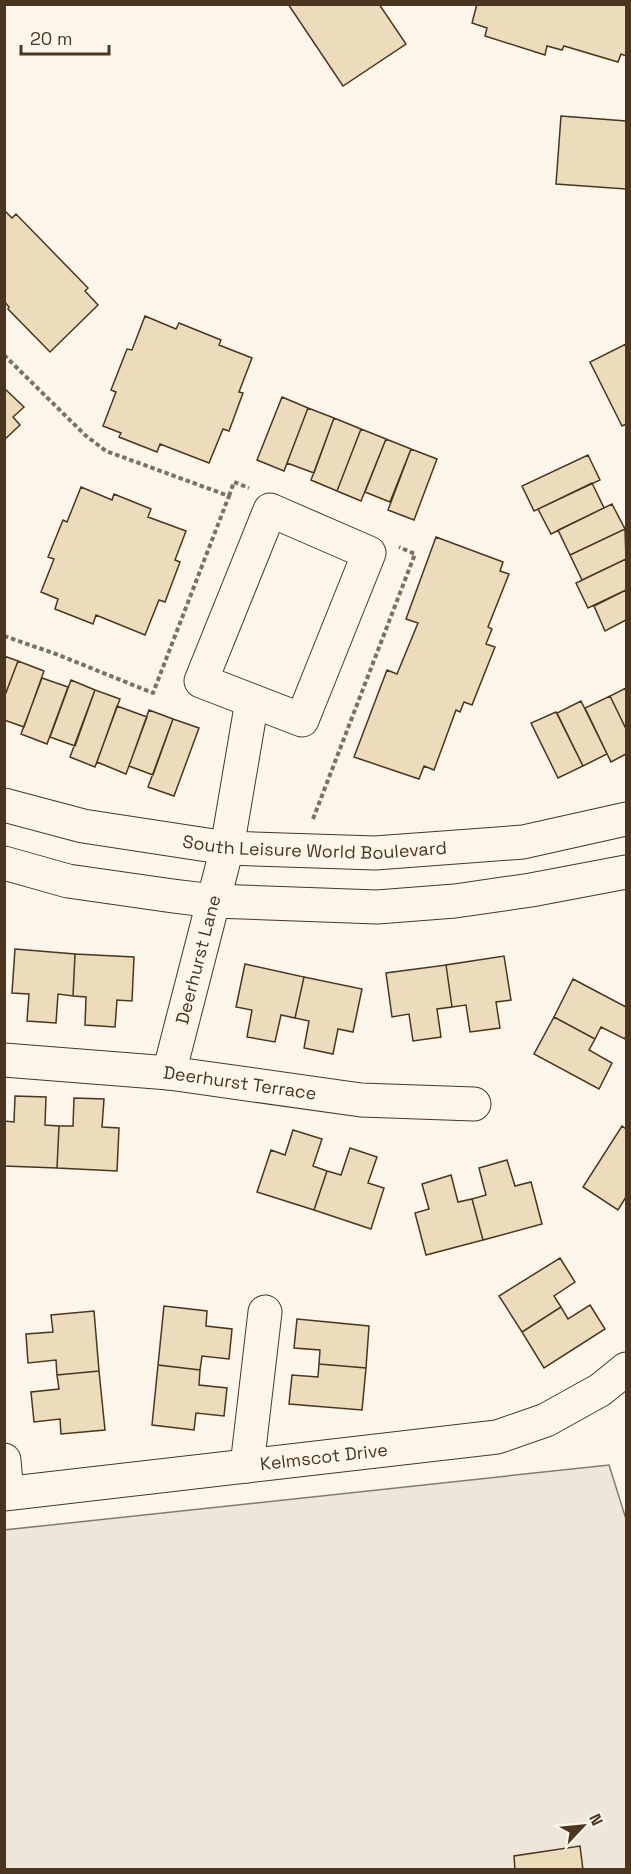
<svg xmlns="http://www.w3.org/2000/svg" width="631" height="1874" font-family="'Space Grotesk',sans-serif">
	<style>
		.green { fill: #ede6d9; stroke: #887966; stroke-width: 1.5 }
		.building { fill: #ecdcbc; stroke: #4a3520; stroke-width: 1.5 }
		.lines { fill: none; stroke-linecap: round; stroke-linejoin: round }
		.minor-casing { stroke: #4a3520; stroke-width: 35 }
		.path { stroke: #7f6f5c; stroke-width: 4; stroke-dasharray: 4.5 3; stroke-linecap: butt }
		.minor { stroke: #fbf6e9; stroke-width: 33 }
		.labels { text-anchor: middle; stroke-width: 4.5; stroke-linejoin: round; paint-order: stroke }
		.street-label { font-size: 18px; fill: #4a3520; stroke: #fbf6e9 }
	</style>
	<rect width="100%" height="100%" fill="#fbf6e9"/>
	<path class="green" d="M609,1465L626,1519V1869H5L4,1530Z"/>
	<path class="building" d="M288,4H379L406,44L343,86Z
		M477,4H626V56L621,54L618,62L564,46L562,50L547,46L545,55L485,36L487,28L472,23Z
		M561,116L626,121V189L556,184Z
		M4,210L12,218L16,214L88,288L85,291L98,305L50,352L8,309L9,307L4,301Z
		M145,316L176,329L179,323L221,340L219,345L252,358L239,392L243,393L229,431L223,429L209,463L160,444L157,452L119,437L121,433L103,426L116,392L111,390L127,349L132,350Z
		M626,344V424L622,426L590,362Z
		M4,388L24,407L13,417L20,425L4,440Z
		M282,397L308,408L284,471L257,460Z
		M308,408L334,418L314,473L287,463Z
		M334,418L361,429L337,491L311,480Z
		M361,429L386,439L361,501L337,491Z
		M386,439L411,449L390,502L365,492Z
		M411,449L437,459L414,520L388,510Z
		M588,455L600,480L534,511L522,486Z
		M592,483L604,508L551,534L538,509Z
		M81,487L112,500L114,494L151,509L148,517L186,531L175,560L180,562L165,602L159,600L145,635L96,615L93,624L55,609L58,599L41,592L54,559L48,557L63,520L67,522Z
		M612,504L625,529L570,555L558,530Z
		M625,529L626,559L582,580L570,555Z
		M436,537L503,562L500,571L509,574L488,627L492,629L486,644L495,647L472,705L464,702L460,712L456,710L434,770L424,766L419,779L354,757L387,670L397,674L418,623L406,619Z
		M626,559V590L588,608L576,583Z
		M626,590V620L605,631L594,606Z
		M4,656L18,661L4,698Z
		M18,661L44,671L24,727L4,720V698Z
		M42,678L68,687L47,744L21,734Z
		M71,680L95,690L75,746L50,737Z
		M626,688V729L610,696Z
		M95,690L120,699L95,767L70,757Z
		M610,696L626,729V754L611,762L585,708Z
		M581,701L607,754L583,766L557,713Z
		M117,706L147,717L126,774L97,762Z
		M149,710L173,719L153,775L129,766Z
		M556,712L583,766L558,778L531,723Z
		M173,719L199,728L174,796L148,787Z
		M15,949L75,954L73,996L58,994L56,1023L27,1021L29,994L12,993Z
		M75,954L134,957L132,1001L117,1000L115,1027L85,1025L86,997L73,996Z
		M504,956L511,1000L496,1002L500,1028L470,1032L466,1005L452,1007L446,965Z
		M245,964L304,977L295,1018L281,1015L275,1042L247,1037L252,1010L236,1007Z
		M446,965L452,1007L437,1009L441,1037L413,1041L409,1014L392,1017L386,973Z
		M304,977L362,989L353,1032L338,1029L333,1054L304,1048L309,1021L295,1018Z
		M573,979L626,1007V1035L625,1039L601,1027L595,1039L554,1017Z
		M554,1017L595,1039L589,1050L612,1063L599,1089L534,1054Z
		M15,1096L46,1097L45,1125L59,1126L57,1168L4,1166V1121L14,1122Z
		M74,1098L104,1099L102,1127L119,1128L117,1171L57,1168L59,1126H73Z
		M622,1126L626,1129V1197L618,1210L583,1187Z
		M293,1130L322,1139L313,1166L327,1171L314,1210L257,1192L271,1150L285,1155Z
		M350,1148L377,1157L368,1183L384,1188L371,1229L314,1210L327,1171L341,1175Z
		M507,1160L515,1186L531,1182L542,1224L483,1240L472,1199L486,1195L479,1168Z
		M451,1175L458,1202L472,1199L483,1240L426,1255L415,1213L429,1209L422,1184Z
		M560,1258L575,1282L554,1296L561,1307L522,1332L499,1296Z
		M590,1305L605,1329L544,1368L522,1332L561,1307L568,1319Z
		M164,1306L207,1311L206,1326L232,1329L229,1359L202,1356L200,1370L158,1365Z
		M94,1311L99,1371L57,1375L56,1360L28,1363L26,1334L53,1332L51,1315Z
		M297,1319L369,1326L366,1368L319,1364L320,1350L294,1348Z
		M319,1364L366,1368L362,1410L289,1404L292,1375L318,1377Z
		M158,1365L200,1370L199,1385L227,1388L224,1416L196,1413L194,1430L152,1425Z
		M99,1371L105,1430L61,1434L60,1419L34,1422L31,1392L59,1389L57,1375Z
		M580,1846L583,1870H515L514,1856Z"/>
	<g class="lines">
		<g class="minor-casing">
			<g id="minor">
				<path d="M270,510L369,553L302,720L201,681Z"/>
				<path id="s1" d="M4,805L83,826L227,848L375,853L523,842L626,819"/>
				<path d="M4,863L68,881L173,896L214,901L377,907L455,901L531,890L626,872"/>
				<path id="s2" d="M4,1060L169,1073L361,1100L474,1104"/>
				<path id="s3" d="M169,1073L227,848L252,701"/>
				<path d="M4,1460L7,1493"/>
				<path d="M247,1466L265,1312"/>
				<path id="s4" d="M4,1494L497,1437L546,1420L600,1390L626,1369"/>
			</g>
		</g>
		<path class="path" d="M4,355L85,435L106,451L229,496L153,693L56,654L4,636
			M229,496L234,482L249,488
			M313,819L415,554L399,547"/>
		<use href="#minor" class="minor"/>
	</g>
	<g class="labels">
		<g class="street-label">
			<text dy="6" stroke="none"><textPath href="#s1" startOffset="315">South Leisure World Boulevard</textPath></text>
			<text dy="6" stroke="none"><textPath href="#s3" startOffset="117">Deerhurst Lane</textPath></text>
			<text dy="6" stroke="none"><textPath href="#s2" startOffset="237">Deerhurst Terrace</textPath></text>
			<text dy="6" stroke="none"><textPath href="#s4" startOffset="322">Kelmscot Drive</textPath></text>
		</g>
	</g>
	<rect width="631" height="1874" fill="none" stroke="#4a3520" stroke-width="12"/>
	<g transform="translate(583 1826) rotate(64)" stroke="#fbf6e9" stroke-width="4.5" paint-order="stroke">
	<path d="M0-4.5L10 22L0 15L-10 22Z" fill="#4a3520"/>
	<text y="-9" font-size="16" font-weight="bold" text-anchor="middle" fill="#4a3520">N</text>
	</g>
	<path d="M21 45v9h88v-9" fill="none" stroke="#4a3520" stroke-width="3"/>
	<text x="30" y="45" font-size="18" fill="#4a3520" stroke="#fbf6e9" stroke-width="4.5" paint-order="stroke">20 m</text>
</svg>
